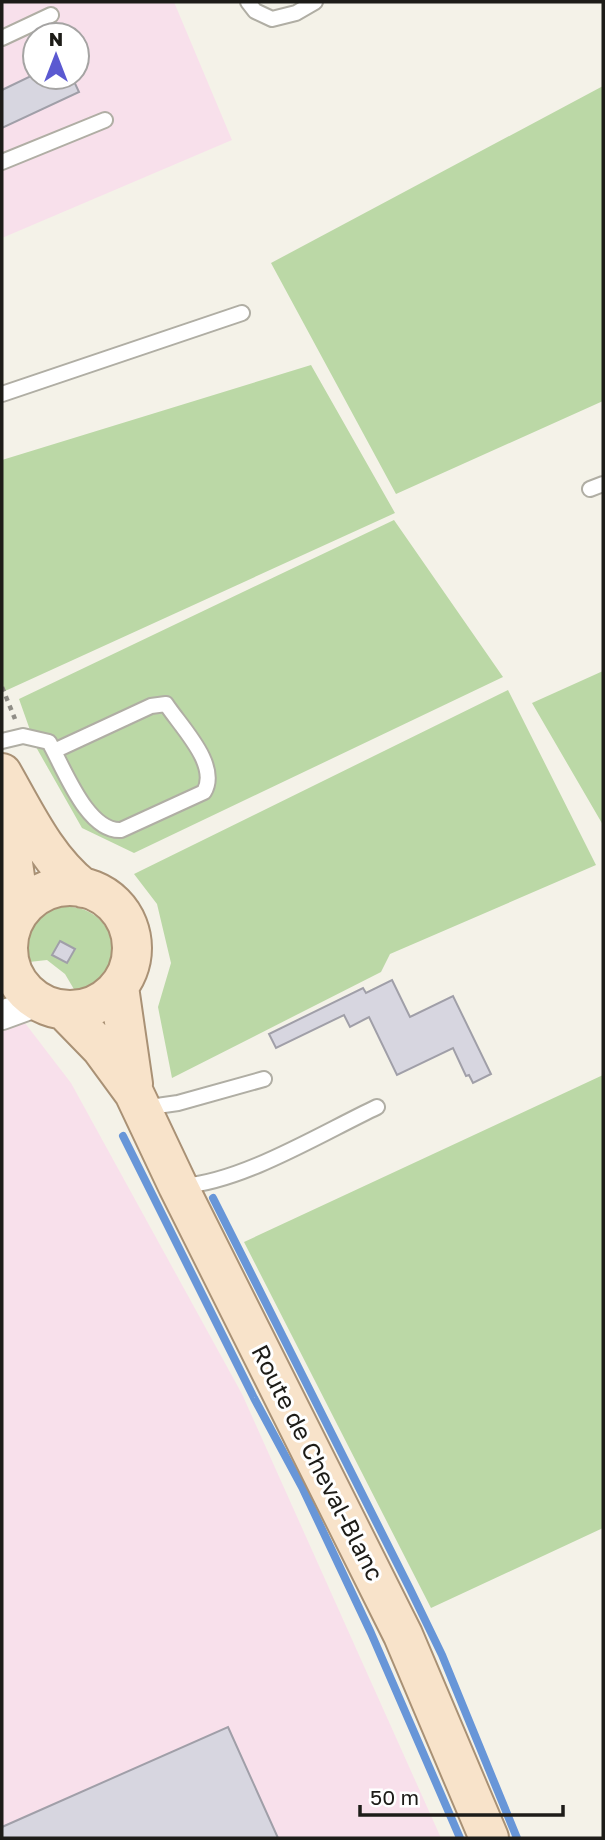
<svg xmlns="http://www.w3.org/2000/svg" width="605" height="1840" font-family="'Golos Text',sans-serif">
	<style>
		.industrial { fill: #f8e0eb; fill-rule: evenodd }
		.green { fill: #bbd8a6 }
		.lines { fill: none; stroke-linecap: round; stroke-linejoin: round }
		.stream { stroke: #6896d8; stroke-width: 8 }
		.building { fill: #d7d6e0; stroke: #a09fa8; stroke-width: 2 }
		.service-casing { stroke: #b0aea4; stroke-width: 18 }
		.minor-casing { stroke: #b0aea4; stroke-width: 32 }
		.primary-casing { stroke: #a99175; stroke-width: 42 }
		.path { stroke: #8f8d86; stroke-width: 4.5; stroke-dasharray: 5 5; stroke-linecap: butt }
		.service { stroke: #fff; stroke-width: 14 }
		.minor { stroke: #fff; stroke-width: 28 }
		.primary { stroke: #f8e3ca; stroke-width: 38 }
		.labels { text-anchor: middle; stroke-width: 6; stroke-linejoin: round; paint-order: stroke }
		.street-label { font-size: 24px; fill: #1d1c18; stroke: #fff }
	</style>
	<rect width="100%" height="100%" fill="#f4f2e8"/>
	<path class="industrial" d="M2,2H174L232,140L2,238ZM35,35H77V77H35Z
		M2,993L71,1083L242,1394L441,1838H2Z"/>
	<path class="green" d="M603,86V401L396,494L271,263Z
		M311,365L395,513L5,691L2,683V460Z
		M394,520L503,677L134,853L82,828L36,747L19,699Z
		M603,671V825L532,703Z
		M508,690L596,865L390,954L381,972L172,1078L158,1007L171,963L157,904L134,874Z
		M59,907C119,901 133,976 75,991L65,974L47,960L29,962C24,936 34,916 59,907Z
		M603,1075V1528L431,1608L244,1242Z"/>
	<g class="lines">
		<path class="stream" d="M123,1136L254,1398L302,1487L371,1633L460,1838
			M213,1198L410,1589L442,1655L517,1838"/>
	</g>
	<path class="building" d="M35,74V77H72L79,92L2,128V90Z
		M60,941L75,949L67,963L52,955Z
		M392,980L410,1017L453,996L491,1074L473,1083L469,1075L466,1076L453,1048L397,1075L369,1017L350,1027L344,1015L276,1048L269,1034L363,988L366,993Z
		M228,1727L278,1838H2V1827Z"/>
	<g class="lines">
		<g class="service-casing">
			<path id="service" d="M248,2L255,11L272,19L296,13L315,2
				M2,38L51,15
				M2,162L105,120
				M2,394L242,313
				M590,489L603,484
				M2,741L23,736L49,742C64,768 87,832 121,830L204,792C220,765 181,727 166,704L151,706L54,751
				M143,1108L178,1103L264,1079
				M183,1186C244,1181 320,1134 377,1107"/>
		</g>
		<g class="minor-casing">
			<path id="minor" d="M2,965L7,954
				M2,1015L38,1002"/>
		</g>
		<g class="primary-casing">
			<path id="primary" d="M2,773C25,813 46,859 83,888
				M2,788L20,911
				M8 948a62 62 0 1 1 124 0a62 62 0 1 1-124 0Z
				M119,987L133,1084
				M65,1011L101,1048L134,1093L178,1186L403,1635L489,1838"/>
		</g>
		<path class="path" d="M2,687L15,719"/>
		<use href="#service" class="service"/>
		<use href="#minor" class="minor"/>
		<use href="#primary" class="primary"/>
	</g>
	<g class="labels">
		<g class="street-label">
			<text transform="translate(317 1463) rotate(63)" y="8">Route de Cheval-Blanc</text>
		</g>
	</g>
	<rect width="605" height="1840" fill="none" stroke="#1d1c18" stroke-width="7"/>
	<g transform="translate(56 56)"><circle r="33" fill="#ffffff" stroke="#a5a4a3" stroke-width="2"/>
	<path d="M0-5L12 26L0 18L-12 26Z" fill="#5b59d1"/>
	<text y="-10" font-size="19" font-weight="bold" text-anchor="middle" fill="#1d1c18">N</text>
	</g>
	<path d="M360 1805v10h203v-10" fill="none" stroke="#1d1c18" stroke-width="3.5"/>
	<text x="370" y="1805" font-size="21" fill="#1d1c18" stroke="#ffffff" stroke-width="5" paint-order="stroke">50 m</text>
</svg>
